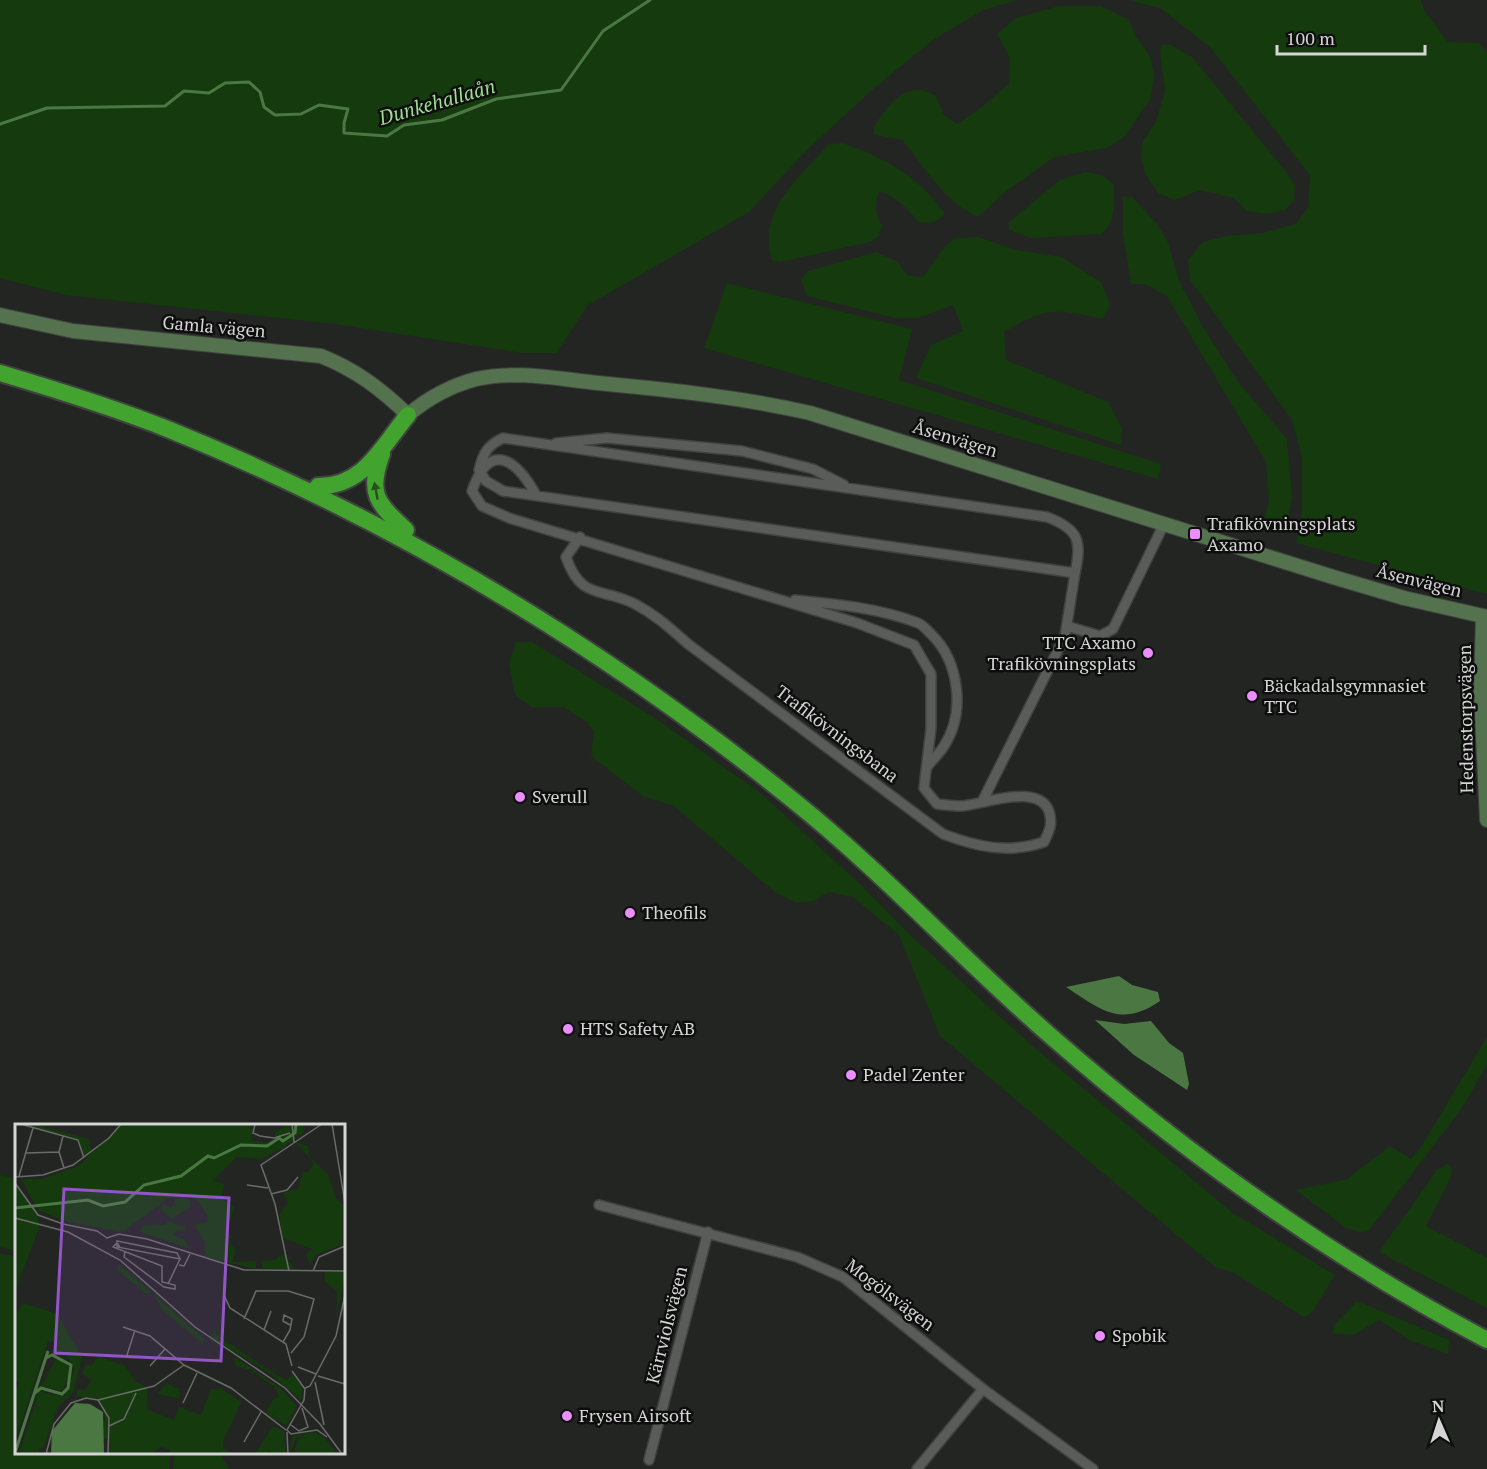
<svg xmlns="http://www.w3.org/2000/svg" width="1487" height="1469" font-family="'PT Serif',serif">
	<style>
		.green { fill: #153a0e }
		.water { fill: #4b7842 }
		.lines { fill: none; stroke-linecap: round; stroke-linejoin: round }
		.stream { stroke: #4b7842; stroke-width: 3 }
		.street-casing { stroke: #404240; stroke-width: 12 }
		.secondary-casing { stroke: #404240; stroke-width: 16 }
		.highway-casing { stroke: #404240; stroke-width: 20 }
		.street { stroke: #5a5c5a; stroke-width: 9 }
		.secondary { stroke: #53724d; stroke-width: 14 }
		.highway { stroke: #42a42f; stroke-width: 16 }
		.oneway { fill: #25521c }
		.poi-dot { fill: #ea8dfd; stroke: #0d0e0d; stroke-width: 2 }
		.labels { text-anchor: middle; stroke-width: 5; stroke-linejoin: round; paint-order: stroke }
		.street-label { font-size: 18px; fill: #d4d5d4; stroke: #0d0e0d }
		.poi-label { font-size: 18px; fill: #d4d5d4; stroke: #0d0e0d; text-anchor: start }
		.water-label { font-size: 20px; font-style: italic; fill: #9ddf91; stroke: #0d0e0d }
		.inset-river { fill: none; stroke: #4b7842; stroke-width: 3 }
		.inset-road { fill: none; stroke: #6a6b6a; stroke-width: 1.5 }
		.view { fill: #9156c4; fill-opacity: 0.15; stroke: #9156c4; stroke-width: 3 }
		.inset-edge { fill: none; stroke: #d4d5d4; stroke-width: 3 }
	</style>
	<rect width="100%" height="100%" fill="#232523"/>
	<path class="green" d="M0,0H1018L983,10L933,40L873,89L806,151L749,212L588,305L556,353H523L335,324L66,295L0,278Z
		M1128,0H1421L1424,10L1448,42L1479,43L1487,52V594L1296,543L1302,516V458L1292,420L1190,280L1188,260L1203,242L1226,236L1263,233L1296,224L1308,207L1310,175L1210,47L1160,8Z
		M1059,6H1101L1129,20L1136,37L1150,56L1154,74L1151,98L1123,138L1106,148L1054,157L1005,192L978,217C944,202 925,167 902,140L875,135L873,129C882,114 895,92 916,90C921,89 929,93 935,95L944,115L957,124L982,107L1009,83L1010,58L997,34L1016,18Z
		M1161,45H1171L1192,57L1287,173L1295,185L1294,200L1285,210L1267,214L1246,211L1234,198L1200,190L1175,200L1158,193L1145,173L1141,157L1143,140L1156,122L1165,90L1160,51Z
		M843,143C882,157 921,177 944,213C938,224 930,223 919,222C908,210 895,194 879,192C874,204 876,215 882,226L879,236L870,242L780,262L772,260C757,210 798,179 829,144Z
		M1085,172L1102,175L1114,185C1114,203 1116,222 1101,234L1032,238L1009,230V222L1060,180Z
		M1123,196L1132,197L1156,223L1168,242L1179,281L1203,327L1238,382L1287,439L1292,497L1288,521L1279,528L1266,529L1263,522L1269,503L1266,462L1167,296L1144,284H1131L1123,233Z
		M978,237L1012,249L1061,257L1101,282L1110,304L1103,319C1055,309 1048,306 1004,332L1006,360L1108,402L1122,428L1121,445L916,378L931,345L963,331L953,305L918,318H895L807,296L801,280L808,271L876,252L898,262L907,275L923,277L941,251L954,238Z
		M727,283L912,329L899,380L1161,464L1158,479L704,348Z
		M516,642H532L658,720L760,793L860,884L912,937L1030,1044L1233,1213L1335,1275L1312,1312L1304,1317L1234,1273L1215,1267L940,1036L899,935L853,897L828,892L814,901L797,903L775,892L674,806L643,796L591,756L594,732L587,722L563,707H531L515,695L509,664Z
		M1487,1037V1065L1460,1111L1369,1230L1363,1233L1346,1228L1296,1190L1347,1179L1390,1146L1411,1159L1421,1147Z
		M1447,1164L1452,1168L1451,1177L1426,1226L1487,1258V1308L1379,1252L1437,1170Z
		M0,1175L16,1179V1452L171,1453L169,1469H0V1253L14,1256L15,1251L0,1247Z
		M1357,1301L1449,1340L1448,1354L1412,1341L1379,1320L1353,1335L1332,1333L1334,1325Z
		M175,1453H219L229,1469H173Z"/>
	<path class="water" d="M1119,976L1132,985L1158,992L1160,1001C1121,1028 1101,1010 1066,987Z
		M1095,1020L1124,1024L1151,1021L1169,1043L1183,1053L1189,1084L1187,1090L1134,1055Z"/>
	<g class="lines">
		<path class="stream" d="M0,124L47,108L165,106L184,91L209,93L225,83L249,82L260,92L264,107L275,115L301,114L319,105L348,109L344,123V133L387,136L404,125L442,120L496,99L561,90L603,31L650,0"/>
		<g class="street-casing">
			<path id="street" d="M503,438L1047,517C1079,529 1082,541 1075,573L503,491L486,481L479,470C483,453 488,445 503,438Z
				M556,443L607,438L742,451L813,469L844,485
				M536,495C516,459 490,440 472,491L482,506L509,518L857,623L914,645L931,674V728L924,788L937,804C945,805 953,806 961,806C982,805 1043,780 1050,815C1052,827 1049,831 1044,842C1009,854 977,847 943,834L688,644C671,629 656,615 635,604C602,587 581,601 566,557L580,537
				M795,600C836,604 879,608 918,623C923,625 927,630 931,634C959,661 966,712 944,746C940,753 932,760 927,767
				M1067,626L1100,636L1113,629L1164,524
				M983,800L1065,636L1075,573
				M599,1205L797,1257L843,1277L983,1389L1093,1469
				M649,1460L708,1232
				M917,1469L983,1389"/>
		</g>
		<g class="secondary-casing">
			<path id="secondary" d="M0,315L73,331L321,356C356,370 381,389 408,415C428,398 450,386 476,379C516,370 558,379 598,383C670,390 740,397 810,413L1333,577L1404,598L1487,617
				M1483,616L1481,692L1487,820"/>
		</g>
		<g class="highway-casing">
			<path id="highway" d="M0,373C57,390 115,408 170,430C397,522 604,647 794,801C885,874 964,961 1053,1038C1186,1154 1330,1257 1487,1340
				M382,454C367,494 377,503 406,530
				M318,486C364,487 382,446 408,415"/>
		</g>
		<use href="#street" class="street"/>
		<use href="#secondary" class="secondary"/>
		<use href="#highway" class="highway"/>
	</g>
	<defs><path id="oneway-solid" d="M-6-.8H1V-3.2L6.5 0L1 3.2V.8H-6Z" transform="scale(1.5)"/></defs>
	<use class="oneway" href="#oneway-solid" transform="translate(376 491) rotate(-101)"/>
	<g class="poi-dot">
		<rect x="1189" y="528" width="12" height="12" rx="3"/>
		<circle cx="1148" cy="653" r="6"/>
		<circle cx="1252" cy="696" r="6"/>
		<circle cx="520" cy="797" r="6"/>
		<circle cx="630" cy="913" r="6"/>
		<circle cx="568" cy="1029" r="6"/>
		<circle cx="851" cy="1075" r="6"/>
		<circle cx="1100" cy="1336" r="6"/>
		<circle cx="567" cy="1416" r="6"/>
	</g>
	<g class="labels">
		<g class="street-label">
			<text transform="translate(214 327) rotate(5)" y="6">Gamla vägen</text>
			<text transform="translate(955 439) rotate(17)" y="6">Åsenvägen</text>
			<text transform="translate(1419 581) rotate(14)" y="6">Åsenvägen</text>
			<text transform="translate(1466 719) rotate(-91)" y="6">Hedenstorpsvägen</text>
			<text transform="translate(837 734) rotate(37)" y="6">Trafikövningsbana</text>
			<text transform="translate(890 1295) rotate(37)" y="6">Mogölsvägen</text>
			<text transform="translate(667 1325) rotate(-76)" y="6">Kärrviolsvägen</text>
		</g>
		<g class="poi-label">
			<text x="1207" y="530">Trafikövningsplats<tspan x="1207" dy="21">Axamo</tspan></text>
			<text x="1136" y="649" text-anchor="end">TTC Axamo<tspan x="1136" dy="21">Trafikövningsplats</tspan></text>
			<text x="1264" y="692">Bäckadalsgymnasiet<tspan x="1264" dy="21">TTC</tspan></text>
			<text x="532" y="803">Sverull</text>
			<text x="642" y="919">Theofils</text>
			<text x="580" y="1035">HTS Safety AB</text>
			<text x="863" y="1081">Padel Zenter</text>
			<text x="1112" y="1342">Spobik</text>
			<text x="579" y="1422">Frysen Airsoft</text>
		</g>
		<g class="water-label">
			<text transform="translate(437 102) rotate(-16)" y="7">Dunkehallaån</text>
		</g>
	</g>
	<g transform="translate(15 1124)">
		<rect width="330" height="330" fill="#232523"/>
		<path d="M17,0L74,15L76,27L69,32L64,16L16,3ZM107,0H237L236,17L257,19L262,15L259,10L268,3L290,0L288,9L264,26L246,35L222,33L198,56L209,60L207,75L219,83L212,108L217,112L213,118L221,126L217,138L241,137V145L190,133V119L179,101L192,98L193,92L183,77L171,71L152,75L108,108L54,98L24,87L6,55H27L63,42ZM280,18L293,22L294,32L313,51L321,74L328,81L327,121L300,131L295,141L291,130L297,125L268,114L264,91L273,78L268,69L283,65L288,47L293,49L299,39ZM0,60L23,91L24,104L0,167ZM166,72L174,74L176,83L156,95L145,85L150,80L155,84L160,80L159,75ZM153,97L170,103V107L162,106L158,111L170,116L175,125L125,108L128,101L136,103L137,100L150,101ZM269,130L280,145H248L247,137L260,136ZM104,140L190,215L187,219L147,186L138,170L130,169L102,146ZM310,148H330L322,196V167L310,158ZM7,179L43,190L40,198L44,193L67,233L58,268L43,283L29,323L23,325L26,330H4L19,283L26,285L20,281L24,267L49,273L60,245L54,235L37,228L40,219L33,217L0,317V270L4,258L0,256V192ZM203,203L200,210L260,250L272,256L277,250L288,263L286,276L253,248L195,213ZM83,232L110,242L120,257L132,263L133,286L159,296L164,283L186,291L196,265H207L226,278L208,318V324L219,330H155V326L145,323L137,330H94L92,314L86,315L90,294L84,275L61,272L63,265L70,266L77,256L67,250L70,240L76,242ZM42,234L51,238L56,246L47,267L26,262ZM218,234L224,236L263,262L282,282L272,301L257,294L263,284L256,294L251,289L257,276L264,273L260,263L236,246L222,243ZM152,259L164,265V274L142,270ZM258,302L269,307L271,330H257L254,325L253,330H240ZM299,308L309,313L322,330H278L284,315L291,310L281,314L274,330L277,312Z" fill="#153a0e"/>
		<path d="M60,279L75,280L88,288L89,330H36L37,307Z" fill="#4b7842"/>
		<path class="inset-river" d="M0,84L73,76L88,82L110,78L129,61L166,52L193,32L199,34L226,21L252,22L264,14L268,17L280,9L281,0M20,269L26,264L47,270L53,264L56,241L37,231L31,234M0,329L33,227"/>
		<path class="inset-road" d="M240,0L238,9L245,12L259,14L275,9M277,0L279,18M317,0L330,79M9,1L63,16L69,34M48,12L44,28L49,44M11,29L44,28M4,52L18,4M0,53L28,51L58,41L94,14L106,0M0,59L23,91L48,100L82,107L92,114L104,110L132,115L229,146L330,147M232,61L253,64M256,70L272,66L283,53M0,94L53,108L105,136L180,203L270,264L305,300L327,330M102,117L162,129L165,135L102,123ZM105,123L102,119L98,123L147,142V158L160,161V165L149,163L109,133L110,128M164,141L169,142L175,130M210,142L209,171L215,184L271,220L277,242M274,147L260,80L246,41L307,0M298,147L304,133L330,122M153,160L165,135M229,195L241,167H273L299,175L289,213L276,229M108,203L135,212L169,241L216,264L271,306M249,206L256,187M268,218L275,206L277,195L269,191L268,197L275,201M112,231L120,206M135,242L150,225M283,243L301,250M277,247L290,265M303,252L330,260M300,258L309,301M295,262L290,264L289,276L272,306L276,310L302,306L312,313M295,262L321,212L330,171M83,276L139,262L169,241M83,276L94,294L93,330M168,279L182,249M276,301L284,307L293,303L287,284M94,302L109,295L121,269M272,308L273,330M229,318L246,288M31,330L39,300L56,279L71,274L83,276"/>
		<path class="view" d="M49,65L214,74L206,237L40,229Z"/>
		<rect width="330" height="330" class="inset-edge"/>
	</g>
	<g transform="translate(1439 1421) rotate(357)" stroke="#0d0e0d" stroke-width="4.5" paint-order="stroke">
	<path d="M0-4.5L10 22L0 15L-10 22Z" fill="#d4d5d4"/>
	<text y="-9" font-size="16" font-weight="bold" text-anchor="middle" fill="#d4d5d4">N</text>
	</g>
	<path d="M1277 45v9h148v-9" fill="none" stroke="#d4d5d4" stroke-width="3"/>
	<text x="1286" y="45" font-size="18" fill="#d4d5d4" stroke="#0d0e0d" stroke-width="4.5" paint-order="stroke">100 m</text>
</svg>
